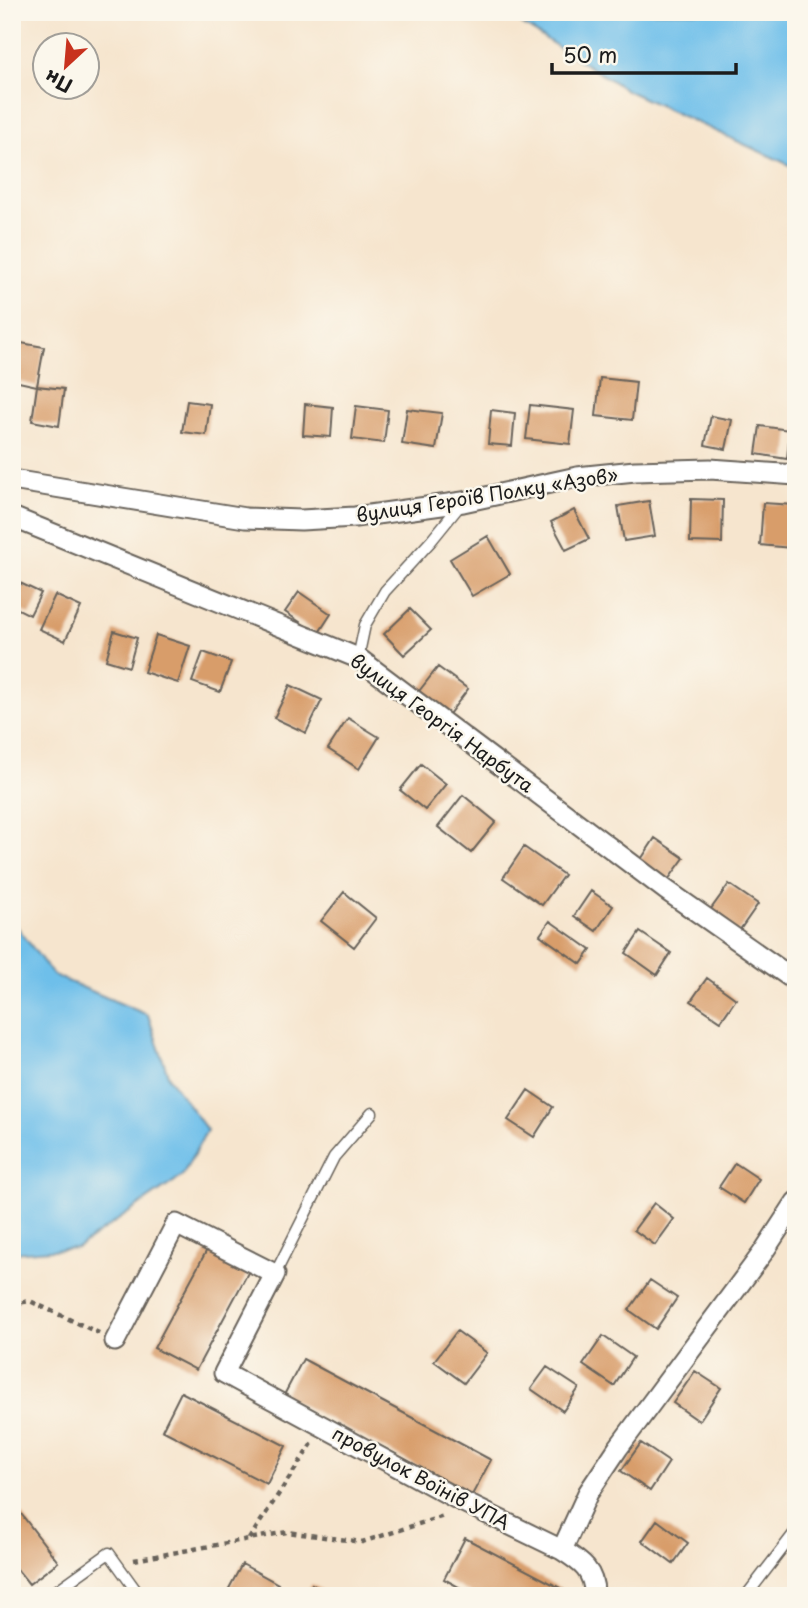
<svg xmlns="http://www.w3.org/2000/svg" width="808" height="1608" font-family="'Playpen Sans',sans-serif">
	<style>
		.water { fill: #6ebfea; stroke: #456e83; stroke-width: 2 }
		.building { fill: #d89d6b }
		.lines { fill: none; stroke-linecap: round; stroke-linejoin: round }
		.service-casing { stroke: #68625a; stroke-width: 13 }
		.minor-casing { stroke: #68625a; stroke-width: 23 }
		.path { stroke: #68625a; stroke-width: 4.5; stroke-dasharray: 5 5; stroke-linecap: butt }
		.service { stroke: #fff; stroke-width: 10 }
		.minor { stroke: #fff; stroke-width: 19 }
		.labels { text-anchor: middle; stroke-width: 5; stroke-linejoin: round; paint-order: stroke }
		.street-label { font-size: 19px; fill: #1c1c1c; stroke: #fbf7ec }
	</style>
	<rect width="100%" height="100%" fill="#fbf7ec"/>
	<filter id="ink" filterUnits="userSpaceOnUse"><feTurbulence type="fractalNoise" baseFrequency=".0143" numOctaves="2"/><feDisplacementMap in="SourceGraphic" scale="14" xChannelSelector="R" yChannelSelector="G"/><feConvolveMatrix kernelMatrix="1 2 1 2 8 2 1 2 1" color-interpolation-filters="sRGB"/></filter>
	<filter id="wash" filterUnits="userSpaceOnUse"><feTurbulence type="fractalNoise" baseFrequency=".00686" numOctaves="4" result="noise"/><feDisplacementMap in="SourceGraphic" scale="28" xChannelSelector="R" yChannelSelector="G"/><feGaussianBlur stdDeviation="1.57" result="paint"/><feColorMatrix in="noise" values="0 0 0 0 0 0 0 0 0 0 0 0 0 0 0 0 0 1.4 0 .05"/><feComposite in="paint" operator="in"/></filter>
	<g filter="url(#wash)">
		<rect width="100%" height="100%" fill="#f6e5ce"/>
		<path class="water" d="M503,12H796V168L628,91Z
			M12,920L53,975L148,1015L169,1078L207,1130L182,1176L77,1248L12,1253Z"/>
		<g id="blocks">
			<path class="building" d="M21,343L44,347L37,386L64,389L59,426L32,421L37,386L14,381Z
				M600,378L636,382L632,420L596,416Z
				M187,401L210,404L206,435L182,432Z
				M305,404L333,407L331,437L303,435Z
				M530,405L574,410L570,444L526,439Z
				M356,406L388,410L384,443L352,439Z
				M407,409L442,413L436,449L402,444Z
				M491,410L515,413L512,446L488,444Z
				M711,416L732,420L726,449L705,445Z
				M760,426L790,430L787,459L756,454Z
				M691,499L723,500L722,543L690,542Z
				M649,501L655,536L624,541L618,506Z
				M763,503L794,505L791,548L760,545Z
				M574,510L589,539L566,550L551,522Z
				M488,536L510,574L472,596L450,559Z
				M18,582L41,593L30,615L12,606V594Z
				M299,592L331,614L318,634L285,612Z
				M55,595L81,607L65,641L39,629Z
				M410,609L431,630L404,655L384,634Z
				M114,631L137,638L129,667L106,660Z
				M156,635L190,646L178,683L144,672Z
				M203,652L231,662L220,692L192,682Z
				M438,667L468,689L446,718L416,695Z
				M290,685L322,700L306,733L274,718Z
				M348,718L379,737L359,769L328,749Z
				M421,764L446,784L425,810L400,790Z
				M463,795L496,822L471,853L438,827Z
				M655,838L684,858L668,880L640,861Z
				M524,847L564,875L542,905L503,878Z
				M729,884L758,904L737,934L708,913Z
				M591,891L613,906L596,931L574,916Z
				M344,892L376,918L354,947L321,921Z
				M550,921L591,950L581,964L540,935Z
				M640,932L671,953L657,975L626,953Z
				M707,978L736,999L721,1021L691,1001Z
				M528,1090L553,1107L534,1137L508,1120Z
				M735,1163L759,1179L744,1203L719,1187Z
				M654,1203L674,1219L655,1245L634,1230Z
				M209,1246L250,1269L196,1370L154,1348Z
				M650,1280L677,1298L656,1329L629,1310Z
				M457,1331L487,1353L464,1383L434,1361Z
				M603,1336L633,1357L614,1386L583,1365Z
				M303,1359L491,1460L472,1495L284,1395Z
				M547,1367L579,1388L563,1411L531,1389Z
				M695,1371L721,1388L699,1421L673,1403Z
				M181,1392L286,1446L267,1484L162,1430Z
				M641,1443L669,1462L650,1491L621,1471Z
				M12,1502L58,1562L29,1584L12,1563Z
				M657,1520L688,1543L673,1564L642,1541Z
				M465,1538L564,1590L561,1596H475L444,1579Z
				M242,1564L278,1584L271,1596H225Z
				M312,1584L331,1596H305Z"/>
		</g>
	</g>
	<g filter="url(#ink)">
		<use href="#blocks" fill-opacity="0" stroke="#68625a" stroke-width="2"/>
		<g class="lines">
			<g class="service-casing">
				<path id="service" d="M358,658L365,625L385,591L431,541L461,504
					M275,1274L334,1157L372,1113
					M49,1596L109,1553L140,1596
					M746,1596L796,1531"/>
			</g>
			<g class="minor-casing">
				<path id="minor" d="M12,480L245,518L301,520L355,517L463,502L577,477L635,471L710,469L796,475
					M12,517L358,658L666,890L796,981
					M115,1341L176,1224L275,1274L224,1373L459,1500L562,1550L588,1493L618,1448L762,1254L796,1202
					M562,1550C581,1562 595,1571 594,1596"/>
			</g>
			<path class="path" d="M12,1304L30,1301L99,1333
				M249,1539L313,1442
				M134,1560L287,1532L362,1542L444,1516"/>
			<use href="#service" class="service"/>
			<use href="#minor" class="minor"/>
		</g>
	</g>
	<g class="labels">
		<g class="street-label">
			<text transform="translate(487 495) rotate(-9)" y="7">вулиця Героїв Полку «Азов»</text>
			<text transform="translate(442 723) rotate(36)" y="7">вулиця Георгія Нарбута</text>
			<text transform="translate(421 1478) rotate(28)" y="7">провулок Воїнів УПА</text>
		</g>
	</g>
	<rect width="808" height="1608" fill="none" stroke="#fbf7ec" stroke-width="42"/>
	<g transform="translate(66 66) rotate(206)"><circle r="33" fill="#fbf7ec" stroke="#a29f99" stroke-width="2"/>
	<path d="M0-5L12 26L0 18L-12 26Z" fill="#c8321e"/>
	<text y="-10" font-size="19" font-weight="bold" text-anchor="middle" fill="#1c1c1c">Пн</text>
	</g>
	<path d="M552 63v10h184v-10" fill="none" stroke="#1c1c1c" stroke-width="3.5"/>
	<text x="563" y="63" font-size="21" fill="#1c1c1c" stroke="#fbf7ec" stroke-width="5" paint-order="stroke">50 m</text>
</svg>
